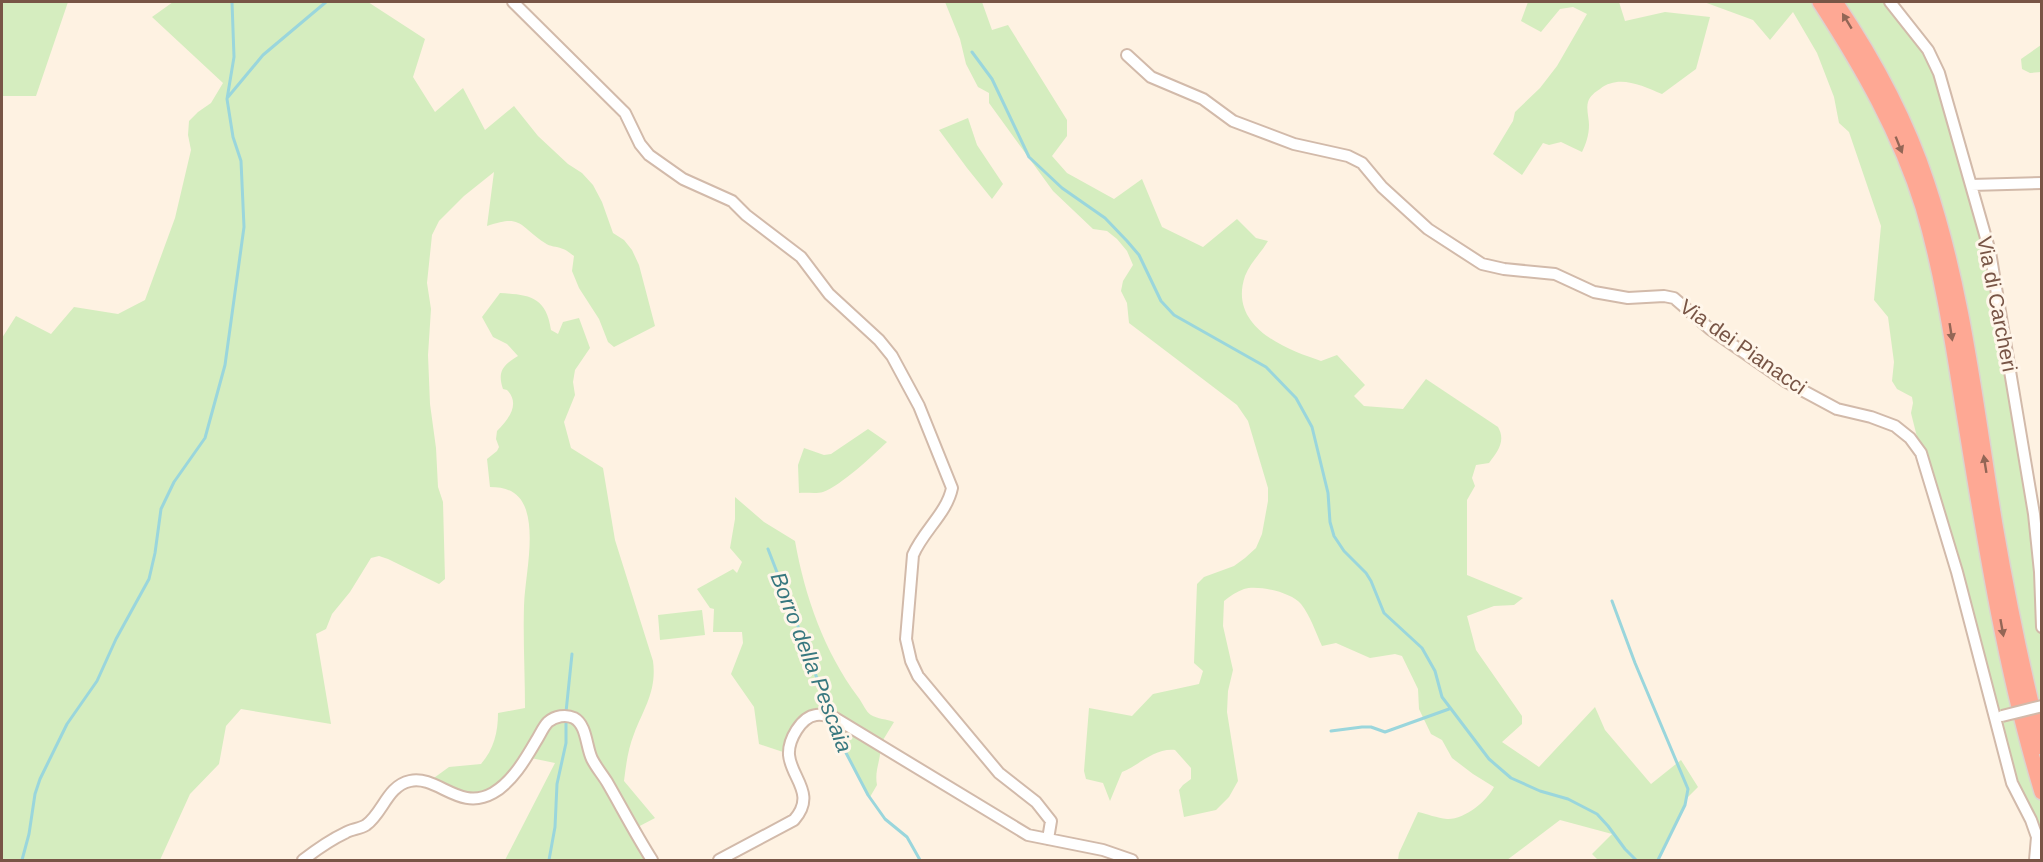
<svg xmlns="http://www.w3.org/2000/svg" width="2043" height="862" font-family="Helvetica,sans-serif">
	<style>
		.green { fill: #d5edbf }
		.lines { fill: none; stroke-linecap: round; stroke-linejoin: round }
		.stream { stroke: #9ad6dc; stroke-width: 3 }
		.minor-casing { stroke: #d2baaa; stroke-width: 14 }
		.highway-casing { stroke: #dcd3cf; stroke-width: 18 }
		.minor { stroke: #fff; stroke-width: 10 }
		.highway { stroke: #fea894; stroke-width: 15 }
		.minor-bridge-casing { stroke: #d2baaa; stroke-width: 14; stroke-linecap: butt }
		.minor-bridge { stroke: #fff; stroke-width: 10 }
		.oneway { fill: #936656 }
		.labels { text-anchor: middle; stroke-width: 6; stroke-linejoin: round; paint-order: stroke }
		.street-label { font-size: 21px; fill: #785546; stroke: #fff6ea }
		.water-label { font-size: 22px; font-style: italic; fill: #38787f; stroke: #fff6ea }
	</style>
	<rect width="100%" height="100%" fill="#fef2e2"/>
	<path class="green" d="M2,2H68L36,96H2Z
		M173,2H368L425,39L413,77L435,112L463,88L485,130L514,106L538,136L568,164L582,173L593,185L602,202L613,233L624,240L632,250L639,265L655,326L614,347L608,342L599,319L579,288L572,271L574,256C571,254 567,250 563,249C556,246 550,247 545,243C518,225 522,214 487,226L494,172L464,196L439,221L432,235L427,283L431,309L428,355L430,404L436,448L438,487L443,502L445,579L439,584L388,559L379,556L371,558L350,592L332,614L326,629L316,634L331,724L241,709L226,726L219,764L190,794L160,860H2V338L16,316L51,334L74,307L118,314L145,300L175,218L191,150L188,135L189,121L198,112L211,103L223,83L152,17Z
		M945,2H982L992,30L1008,25L1067,120V136L1052,156L1067,173L1114,199L1142,179L1162,227L1203,247L1237,219L1256,238L1268,241C1261,253 1250,263 1245,276C1228,326 1284,349 1321,361L1337,355L1365,385L1354,396L1364,406L1403,409L1426,379L1498,427C1506,441 1498,451 1489,463L1476,465L1472,478L1475,486L1467,500V575L1523,598L1514,605L1494,606L1467,616L1476,650L1522,716V724L1502,742L1539,767L1595,707L1605,730L1651,784L1681,760L1698,787L1688,797L1658,860H1598L1592,854L1612,834L1560,820L1507,860H1398L1399,853L1418,812C1427,814 1437,818 1447,819C1464,820 1487,801 1494,787L1473,774L1452,758L1442,740L1431,734L1419,709L1418,689L1402,656L1395,654L1370,658L1336,643L1322,646C1316,633 1310,615 1301,604C1291,592 1258,585 1244,589C1236,592 1230,596 1224,601L1223,626L1233,670L1228,691L1227,712L1238,781L1229,797L1216,810L1184,817L1179,790L1183,785L1191,779V768L1175,750C1154,748 1140,765 1122,772L1110,801L1103,783L1086,779L1084,771L1089,708L1132,716L1153,694L1199,684L1203,671L1194,663L1197,584L1204,577L1234,566L1245,558L1256,548L1262,534L1268,501V488L1248,421L1237,405L1129,323L1127,303L1121,291L1123,281L1133,265L1127,251L1117,239L1107,231L1093,229L1053,191L989,103V93L978,87L966,64L960,39Z
		M1528,2H1619L1625,21L1665,12L1710,17L1696,69L1662,94C1642,86 1619,74 1600,89C1595,92 1590,96 1588,102C1586,109 1589,118 1589,125C1589,135 1586,144 1582,152L1561,142L1549,145L1543,143L1522,175L1493,154L1513,121L1515,112L1540,88L1557,66L1587,14L1573,7L1560,9L1541,32L1521,21Z
		M1704,2H1820L1852,51L1922,205L2041,792V860H2035L2037,837L2012,783L1921,453L1911,413L1913,403L1912,397L1897,389L1892,381L1894,362L1888,317L1874,300L1881,226L1849,132L1839,123L1834,97L1817,53L1793,12L1770,40L1753,20Z
		M1835,2H1890L1928,50L1990,252L2034,514L2042,619L2041,747L1957,298Z
		M2041,45V72L2030,73L2022,69L2021,59Z
		M968,118L977,145L1003,184L992,199L967,168L939,130Z
		M500,293C529,295 546,296 551,330L558,334L563,322L579,318L590,348L575,370L573,382L575,395L564,422L571,448L603,468L615,540L653,661C657,691 644,708 634,734C628,749 626,765 624,781L655,818L634,829L652,860H505L555,763L526,757L523,762L481,798L427,783L449,767L481,764C494,749 498,732 498,713L525,708C525,674 523,640 524,606C525,577 535,538 526,510C520,492 507,487 490,487L487,459L497,451L499,447L496,439L497,431C508,420 521,404 507,390L503,389C497,372 503,365 518,356L507,344L493,337L482,317Z
		M868,429L887,442C872,456 842,485 823,492C816,494 806,492 799,493L798,465L804,448L824,455L831,454Z
		M735,497L764,522L795,541C805,597 824,651 858,697C862,702 866,712 871,715C877,719 887,719 894,722L880,745C882,759 874,769 877,785L870,797L832,726L830,717L805,720L789,754L759,744L754,707L731,674L743,643L742,632H713L714,609L710,608L697,589L733,569L737,573L742,562L730,548L735,519Z
		M702,610L705,635L660,640L658,615Z"/>
	<g class="lines">
		<path class="stream" d="M972,52L992,79L1029,157L1062,188L1105,218L1127,241L1139,255L1161,301L1174,315L1266,367L1296,398L1312,427L1328,493L1330,522L1334,536L1344,551L1366,573L1371,581L1384,613L1422,648L1435,671L1442,697L1489,759L1511,778L1540,791L1568,799L1597,814L1608,826L1625,849L1636,860
			M228,97L263,55L326,2
			M768,549L806,647L829,713
			M1612,601L1635,663L1688,789L1685,805L1658,860
			M566,712L572,654
			M831,720L832,726L868,795L885,819L907,837L920,860
			M1331,731L1362,727H1371L1385,732L1449,709
			M22,860L29,834L35,794L40,779L67,724L97,681L116,639L149,579L155,553L161,509L174,482L205,438L225,365L244,227L241,161L233,137L227,99L234,57L232,2
			M549,860L555,827L557,784L566,743V719"/>
		<g class="minor-casing">
			<path id="minor" d="M513,2L625,113L640,144L649,155L683,179L732,201L746,215L801,257L829,294L879,340L892,356L919,406L952,488C947,513 923,531 913,555L906,639L911,661L918,676L999,773L1036,802L1051,821L1048,839
				M1890,2L1928,50L1939,73L1990,252L2034,514L2040,572L2042,627
				M1127,55L1151,77L1203,99L1233,121L1294,144L1348,156L1362,163L1382,187L1428,229L1482,264L1504,269L1555,274L1594,292L1628,298L1664,296L1674,298L1710,329L1785,381L1837,409L1871,417L1895,426L1910,438L1921,453L1957,572L2012,783L2031,820L2037,837L2035,860
				M1971,185L2042,183
				M303,860C316,850 330,840 345,833C351,829 360,829 366,825C383,813 387,786 410,781C438,775 459,812 493,793C512,782 525,760 536,741C540,735 543,727 548,722C555,716 566,714 574,718C587,725 586,747 592,759C596,767 602,774 607,782C622,808 636,835 652,860
				M719,860L794,820C817,794 791,778 789,755C788,740 801,717 816,715C822,714 829,716 835,718L1028,835L1103,850L1132,860"/>
		</g>
		<g class="highway-casing">
			<path id="highway" d="M1820,2C1862,67 1900,133 1923,207C1944,278 1954,352 1966,425C1986,548 2006,673 2042,792
				M1835,2C1873,58 1906,119 1927,183C1964,293 1976,411 1995,525C2008,600 2023,674 2042,747"/>
		</g>
		<use href="#minor" class="minor"/>
		<use href="#highway" class="highway"/>
		<g class="minor-bridge-casing">
			<path id="minor-bridge" d="M2002,716L2042,706"/>
		</g>
		<use href="#minor-bridge" class="minor-bridge"/>
	</g>
	<defs><path id="oneway-solid" d="M-6-.8H1V-3.2L6.5 0L1 3.2V.8H-6Z" transform="scale(1.5)"/></defs>
	<g class="oneway">
		<use href="#oneway-solid" transform="translate(1847 21) rotate(-121)"/>
		<use href="#oneway-solid" transform="translate(1899 145) rotate(68)"/>
		<use href="#oneway-solid" transform="translate(1951 332) rotate(81)"/>
		<use href="#oneway-solid" transform="translate(1985 464) rotate(-99)"/>
		<use href="#oneway-solid" transform="translate(2002 628) rotate(80)"/>
	</g>
	<g class="labels">
		<g class="street-label">
			<text transform="translate(1997 304) rotate(79)" y="7">Via di Carcheri</text>
			<text transform="translate(1743 347) rotate(35)" y="7">Via dei Pianacci</text>
		</g>
		<g class="water-label">
			<text transform="translate(812 662) rotate(69)" y="8">Borro della Pescaia</text>
		</g>
	</g>
	<rect width="2043" height="862" fill="none" stroke="#785546" stroke-width="6"/>
</svg>
